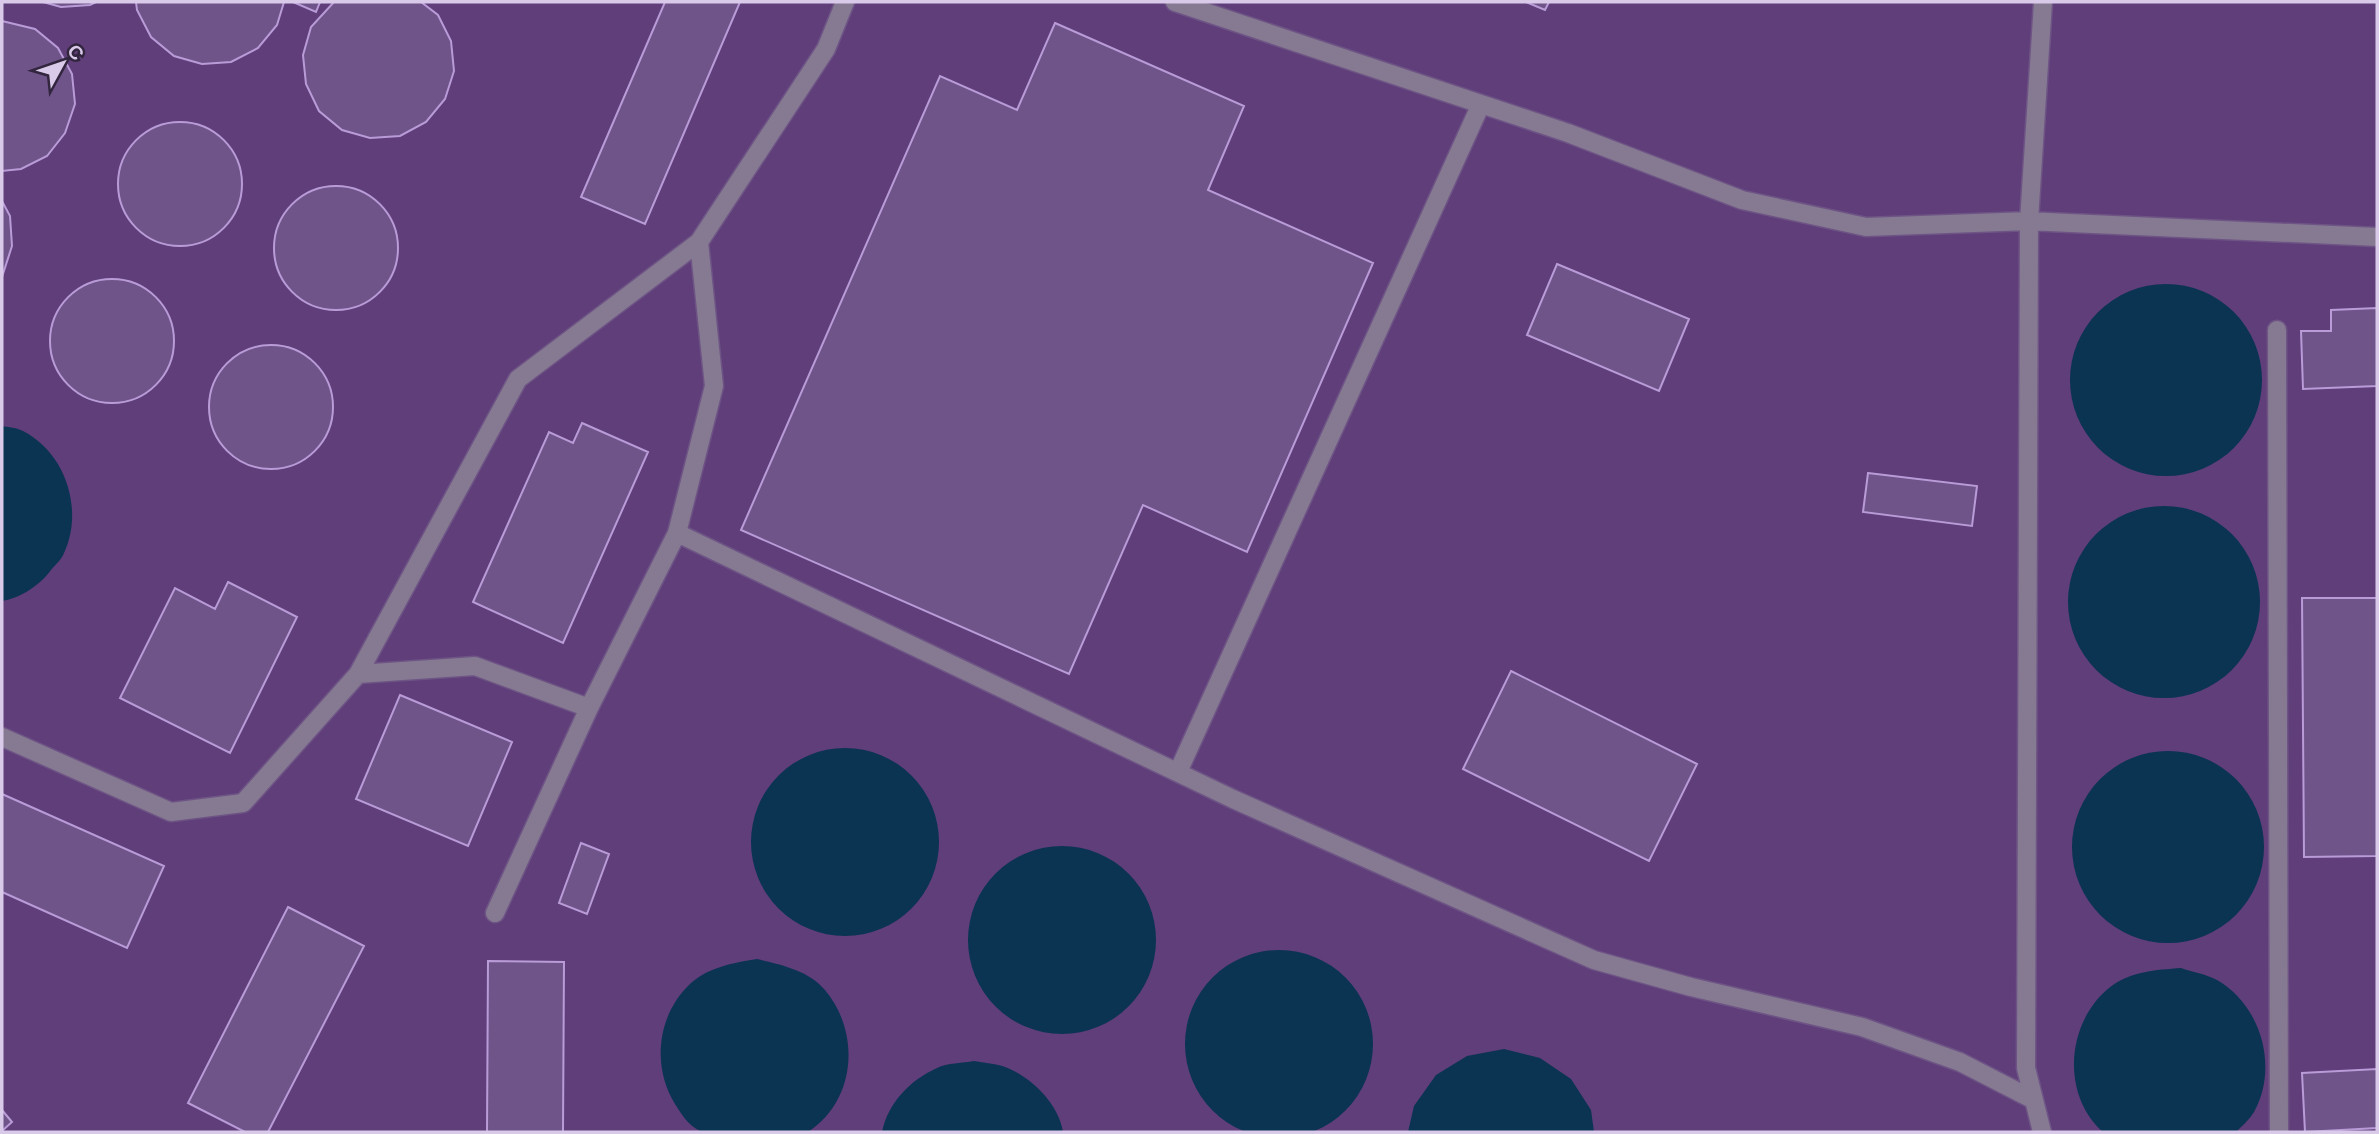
<svg xmlns="http://www.w3.org/2000/svg" width="2379" height="1134" font-family="Barlow,sans-serif">
	<style>
		.built { fill: #5f3e7a }
		.water { fill: #0b3352 }
		.building { fill: #6f5489; stroke: #b99bd8; stroke-width: 2 }
		.lines { fill: none; stroke-linecap: round; stroke-linejoin: round }
		.minor-casing { stroke: #6e5485; stroke-width: 21 }
		.minor { stroke: #867992; stroke-width: 18 }
	</style>
	<rect width="100%" height="100%" fill="#53366c"/>
	<path class="built" d="M2,2H2377V1132H2Z"/>
	<path class="water" d="M2070 380a96 96 0 1 1 192 0a96 96 0 1 1-192 0Z
		M2,426C8,427 17,428 23,431C66,453 84,510 64,553C62,559 55,565 51,570C40,585 21,598 2,601Z
		M2068 602a96 96 0 1 1 192 0a96 96 0 1 1-192 0Z
		M751 842a94 94 0 1 1 188 0a94 94 0 1 1-188 0Z
		M2072 847a96 96 0 1 1 192 0a96 96 0 1 1-192 0Z
		M968 940a94 94 0 1 1 188 0a94 94 0 1 1-188 0Z
		M1185 1044a94 94 0 1 1 188 0a94 94 0 1 1-188 0Z
		M757,959C781,965 808,970 825,990C861,1033 856,1101 808,1132C790,1132 711,1134 700,1131C688,1125 682,1115 675,1104C652,1067 657,1017 688,986C707,967 733,963 757,959Z
		M2181,968C2192,972 2206,974 2217,980C2261,1005 2279,1067 2254,1112C2250,1119 2242,1126 2236,1132H2103C2061,1095 2066,1023 2109,988C2130,971 2156,970 2181,968Z
		M1504,1049L1540,1058L1571,1079L1591,1110L1594,1132H1408L1414,1106L1436,1075L1467,1056Z
		M974,1061C986,1063 1001,1064 1012,1070C1036,1082 1059,1106 1063,1132H882C888,1103 910,1080 937,1068C947,1063 963,1063 974,1061Z"/>
	<path class="building" d="M43,2H96L90,5L61,7Z
		M136,2H284L277,25L258,48L231,62L202,64L174,56L151,37L137,10Z
		M293,2H320L316,12Z
		M334,2H421L438,15L451,41L454,71L445,99L426,122L400,136L370,138L342,130L319,111L306,84L303,55L311,27Z
		M665,2H740L645,224L581,197Z
		M1526,2H1549L1545,10Z
		M2,21L35,29L58,48L72,74L75,104L65,133L47,156L21,169L2,171Z
		M1055,23L1244,106L1208,190L1373,263L1247,552L1143,505L1069,674L741,530L940,76L1017,110Z
		M118 184a62 62 0 1 1 124 0a62 62 0 1 1-124 0Z
		M274 248a62 62 0 1 1 124 0a62 62 0 1 1-124 0Z
		M2,201L10,216L12,246L2,277Z
		M1557,264L1689,319L1659,391L1527,335Z
		M50 341a62 62 0 1 1 124 0a62 62 0 1 1-124 0Z
		M2377,308V386L2303,389L2301,331H2331V310Z
		M209 407a62 62 0 1 1 124 0a62 62 0 1 1-124 0Z
		M582,423L648,452L563,643L473,602L549,432L573,443Z
		M1868,473L1977,486L1972,526L1863,512Z
		M228,582L297,617L230,753L120,698L175,588L215,609Z
		M2302,598H2377V856L2304,857Z
		M1511,671L1697,764L1649,861L1463,769Z
		M400,695L512,742L468,846L356,799Z
		M2,794L164,866L127,948L2,892Z
		M581,843L609,854L587,914L559,903Z
		M288,907L364,946L268,1132H245L188,1103Z
		M488,961L564,962L563,1132H487Z
		M2377,1069V1128L2305,1132L2302,1073Z
		M2,1110L12,1122L2,1131Z"/>
	<g class="lines">
		<g class="minor-casing">
			<path id="minor" d="M1175,2L1568,133L1742,200L1866,227L2029,221L2377,237
				M2277,330L2279,1132
				M677,533L1233,799L1594,960L1691,987L1862,1027L1960,1062L2034,1100
				M358,674L475,666L589,708
				M2,737L171,812L243,803L358,674L518,379L699,242L826,49L845,2
				M1178,772L1481,104
				M495,913L589,708L677,533L714,386L699,242
				M2042,1132L2026,1068L2029,221L2043,2"/>
		</g>
		<use href="#minor" class="minor"/>
	</g>
	<rect width="2379" height="1134" fill="none" stroke="#dacaea" stroke-width="7"/>
	<g transform="translate(63 63) rotate(50)" stroke="#32253e" stroke-width="5" paint-order="stroke">
	<path d="M0-5L12 26L0 18L-12 26Z" fill="#dacaea"/>
	<text y="-10" font-size="19" font-weight="bold" text-anchor="middle" fill="#dacaea">С</text>
	</g>
</svg>
